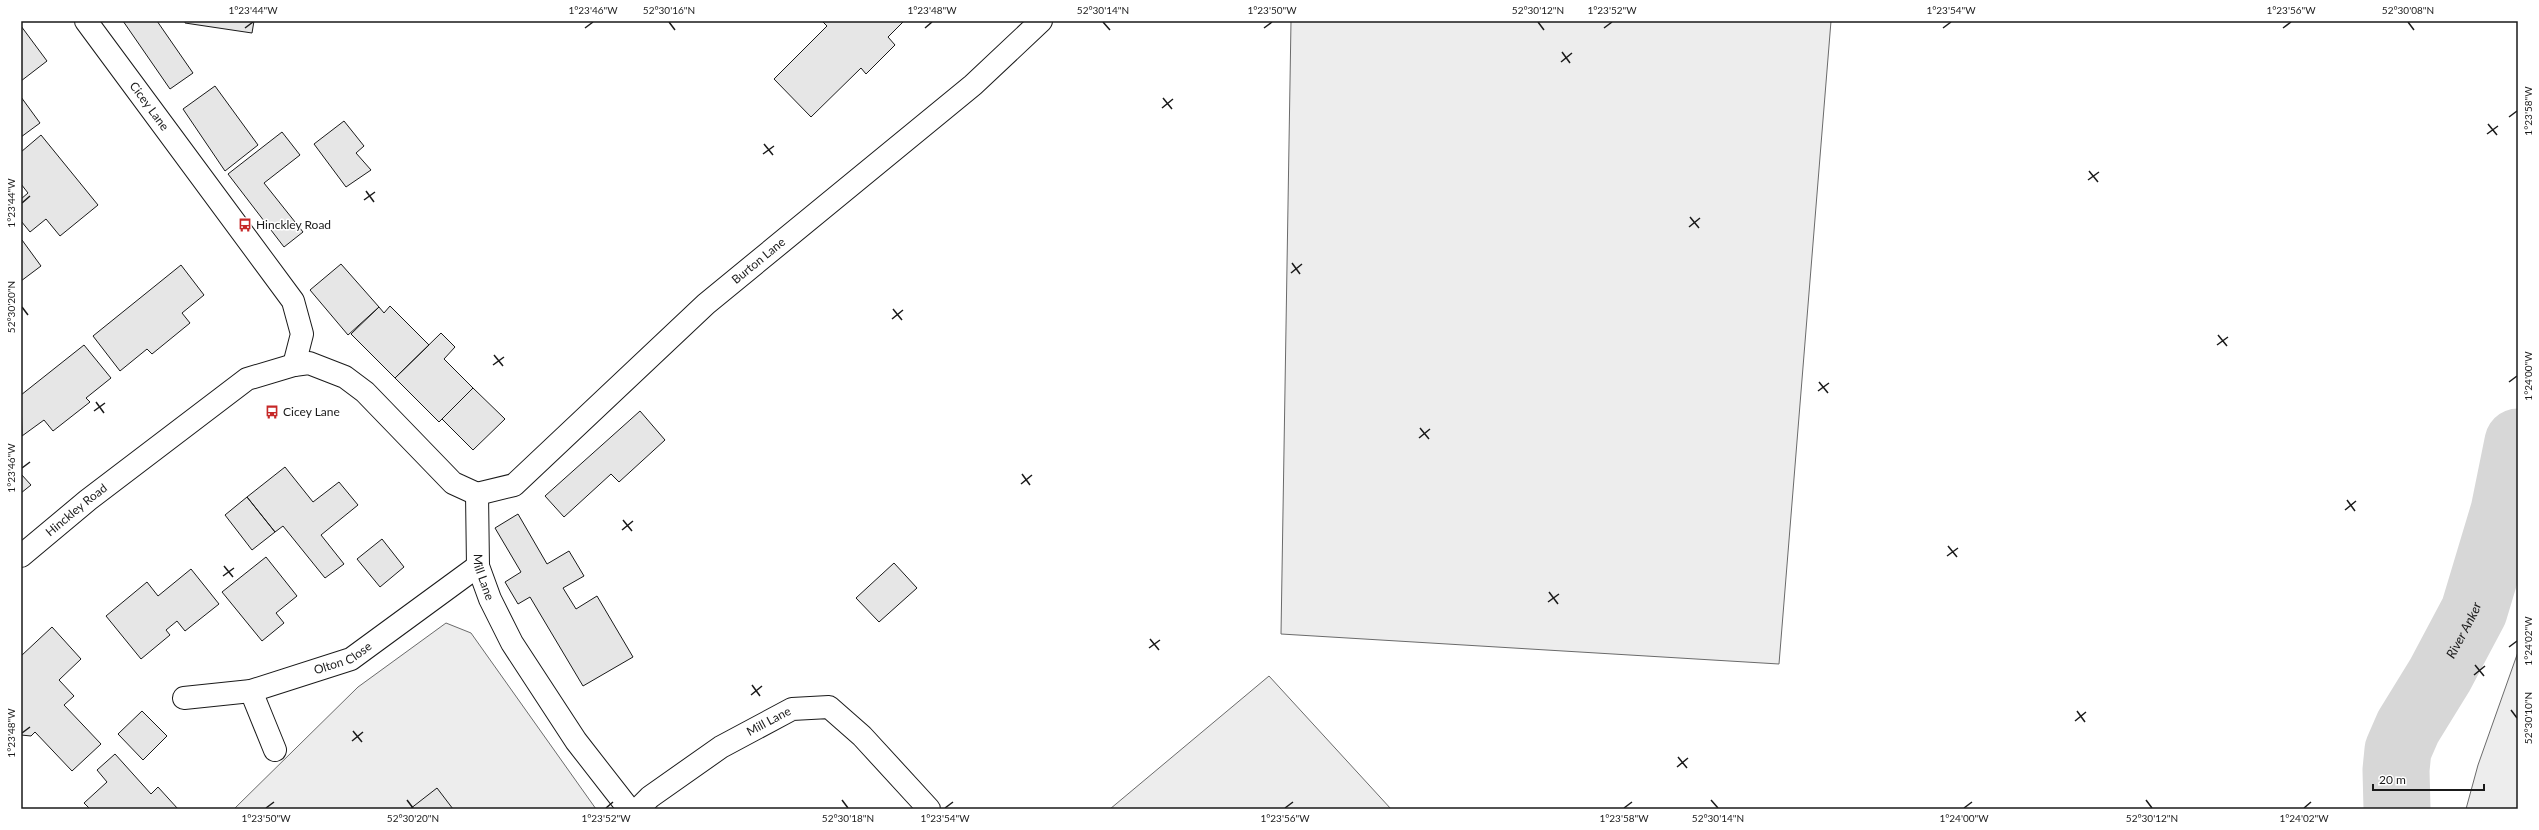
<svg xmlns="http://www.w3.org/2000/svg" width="2539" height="830" font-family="Lato,sans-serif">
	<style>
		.green { fill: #ededed; stroke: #6a6a6a }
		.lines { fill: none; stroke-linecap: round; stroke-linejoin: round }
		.river { stroke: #d7d7d7; stroke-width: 67 }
		.building { fill: #e6e6e6; stroke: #1a1a1a }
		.street-casing { stroke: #1a1a1a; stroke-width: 24 }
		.street { stroke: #fff; stroke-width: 22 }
		.ticks { fill: none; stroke: #1a1a1a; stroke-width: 1.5 }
		.labels { text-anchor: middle; stroke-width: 3; stroke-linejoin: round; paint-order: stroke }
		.street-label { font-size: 12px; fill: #1a1a1a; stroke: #fff }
		.poi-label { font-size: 12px; fill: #1a1a1a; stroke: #fff; text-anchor: start }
		.water-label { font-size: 13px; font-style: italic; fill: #1a1a1a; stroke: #fff }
		.neatline { fill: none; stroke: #1a1a1a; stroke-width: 1.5 }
		.ticks-label { font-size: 10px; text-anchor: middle; fill: #1a1a1a }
	</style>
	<rect width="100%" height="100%" fill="#fff"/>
	<path class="green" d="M1291,21H1831L1779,664L1281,634Z
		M446,623L471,633L596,809H234L358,687Z
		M2518,652V809H2466L2478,765Z
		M1269,676L1391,809H1110Z"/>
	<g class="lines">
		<path class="river" id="s1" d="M2397,809L2396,770L2398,750L2408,727L2440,675L2474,611L2504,511L2518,442"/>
	</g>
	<path class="building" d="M123,21H157L193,73L170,89Z
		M185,21H254L252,33L185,23Z
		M822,21H904L888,37L895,45L866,74L861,68L811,117L774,79L827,26Z
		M21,26L47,61L21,81Z
		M215,86L258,145L225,171L183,109Z
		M21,97L40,123L21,137Z
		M344,121L364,146L356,153L371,170L346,187L314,144Z
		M282,132L300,155L264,183L303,232L284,247L228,174Z
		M41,135L98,205L60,236L46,219L30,232L21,221V199L28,193L21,184V152Z
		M22,240L41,266L21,281V241Z
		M341,264L379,307L348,335L310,290Z
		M181,265L204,295L182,313L190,323L152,354L147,349L120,371L93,336Z
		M390,306L429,345L395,378L351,334L379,307L384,313Z
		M441,333L455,347L444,359L473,388L439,422L395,378Z
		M84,345L111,378L86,398L90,402L53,431L44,420L22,436L21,395Z
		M473,388L505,419L473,450L442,419Z
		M640,411L665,440L619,482L611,474L564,517L545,496Z
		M285,467L313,502L339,482L358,505L321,535L344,564L325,578L283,526L275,532L247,497Z
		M21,474L31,485L21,493Z
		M247,497L275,532L252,550L225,515Z
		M518,514L547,564L569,551L584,576L563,588L576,609L597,596L633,657L583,686L530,597L518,604L505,582L521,572L495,528Z
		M382,539L404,567L380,587L357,559Z
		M266,557L297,596L276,613L284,623L262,641L222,592Z
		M894,563L917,588L879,622L856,598Z
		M191,569L219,604L185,631L177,621L166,630L170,635L141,659L106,616L147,582L158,596Z
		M52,627L81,659L59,680L74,696L64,705L101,744L72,771L35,732L31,736L21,735V656Z
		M142,711L167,736L143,760L118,734Z
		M115,754L151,794L158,787L178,809H90L84,803L107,782L97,770Z
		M437,788L453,809H410Z"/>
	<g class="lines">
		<g class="street-casing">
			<g id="street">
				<path id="s2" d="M86,21L293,301L302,334L294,365"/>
				<path id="s3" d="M477,494L514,485L706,304L973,85L1041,21"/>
				<path id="s4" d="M477,494L478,566L490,599L512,643L576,741L629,809"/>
				<path id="s5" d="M21,556L88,500L247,379L294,365L309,363L345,377L365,392L453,483L477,494"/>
				<path d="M251,691L275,750"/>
				<path id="s6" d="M184,698L251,691L351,659L478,566"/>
				<path id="s7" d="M638,809L650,797L721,747L792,709L829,707L862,736L929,809"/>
			</g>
		</g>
		<use href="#street" class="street"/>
	</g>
	<path class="ticks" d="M669,22L675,30M1103,22L1110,30M1538,22L1544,30M2408,22L2414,30M245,28L253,22M585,28L593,22M925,28L932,22M1264,28L1272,22M1604,28L1612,22M1943,28L1951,22M2283,28L2291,22M1562,52L1570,63M1561,62L1572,53M1163,98L1172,109M1162,108L1173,99M2509,117L2517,111M2488,124L2497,135M2487,134L2498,126M764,144L773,155M763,154L774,146M2089,171L2098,182M2088,180L2099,172M366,191L374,202M364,200L375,192M22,203L30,196M1690,217L1699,228M1689,227L1700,218M1292,263L1300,274M1291,273L1302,264M22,307L28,315M893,309L902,320M892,319L903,310M2218,335L2227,346M2217,345L2228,337M494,355L503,366M493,365L504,357M1819,382L1828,393M2509,382L2517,376M1818,391L1829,383M96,402L104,413M94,411L105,403M1420,428L1429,439M1419,438L1430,429M22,468L30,462M1022,474L1030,485M1021,484L1032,475M2347,500L2355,511M2345,510L2356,501M623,520L632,531M622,530L633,521M1948,546L1957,557M1947,556L1958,548M224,566L233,577M223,576L234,568M1549,592L1558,604M1548,602L1559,594M1150,639L1159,650M2509,647L2517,641M1149,648L1160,640M2475,665L2484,676M2474,675L2485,666M752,685L760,696M751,695L762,686M2511,710L2517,718M2077,711L2085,722M2075,721L2086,712M353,731L362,742M22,733L30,727M352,741L363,732M1678,757L1687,768M1677,767L1688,758M407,800L413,808M842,800L848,808M1711,800L1718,808M2146,800L2152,808M266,808L274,802M606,808L613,802M945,808L953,802M1285,808L1293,802M1624,808L1632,802M1964,808L1972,802M2304,808L2311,802"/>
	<defs>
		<g id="bus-bare" transform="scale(1.08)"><path d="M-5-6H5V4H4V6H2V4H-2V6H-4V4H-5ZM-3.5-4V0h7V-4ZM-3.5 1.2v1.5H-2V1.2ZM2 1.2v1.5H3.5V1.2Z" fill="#c62828" stroke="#fff" stroke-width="2.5" paint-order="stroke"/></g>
	</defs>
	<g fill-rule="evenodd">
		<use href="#bus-bare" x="245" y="225"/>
		<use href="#bus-bare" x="272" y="412"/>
	</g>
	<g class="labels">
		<g class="street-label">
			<text dy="4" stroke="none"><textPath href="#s2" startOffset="106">Cicey Lane</textPath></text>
			<text dy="4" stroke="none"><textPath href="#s3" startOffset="370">Burton Lane</textPath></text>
			<text dy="4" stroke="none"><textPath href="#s5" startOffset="72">Hinckley Road</textPath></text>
			<text dy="4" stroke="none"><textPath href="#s4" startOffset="84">Mill Lane</textPath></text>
			<text dy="4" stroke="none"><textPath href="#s6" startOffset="165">Olton Close</textPath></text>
			<text dy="4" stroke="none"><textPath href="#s7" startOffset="158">Mill Lane</textPath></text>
		</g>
		<g class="poi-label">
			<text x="256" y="229">Hinckley Road</text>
			<text x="283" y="416">Cicey Lane</text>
		</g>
		<g class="water-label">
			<text dy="5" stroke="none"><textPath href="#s1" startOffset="196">River Anker</textPath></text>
		</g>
	</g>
	<rect width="2539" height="830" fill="none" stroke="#ffffff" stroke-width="44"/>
	<path d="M2373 784v6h111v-6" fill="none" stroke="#1a1a1a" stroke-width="2"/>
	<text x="2379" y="784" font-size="12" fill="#1a1a1a" stroke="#ffffff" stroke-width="3" paint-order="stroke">20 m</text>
	<rect x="22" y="22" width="2495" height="786" class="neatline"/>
	<g class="ticks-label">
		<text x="253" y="14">1°23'44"W</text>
		<text x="593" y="14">1°23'46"W</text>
		<text x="669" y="14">52°30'16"N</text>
		<text x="932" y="14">1°23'48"W</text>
		<text x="1103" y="14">52°30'14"N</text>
		<text x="1272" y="14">1°23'50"W</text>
		<text x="1538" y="14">52°30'12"N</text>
		<text x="1612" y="14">1°23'52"W</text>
		<text x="1951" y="14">1°23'54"W</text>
		<text x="2291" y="14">1°23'56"W</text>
		<text x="2408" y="14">52°30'08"N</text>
		<text transform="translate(2528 111) rotate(-90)" y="4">1°23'58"W</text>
		<text transform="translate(11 203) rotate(-90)" y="4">1°23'44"W</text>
		<text transform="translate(11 307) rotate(-90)" y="4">52°30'20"N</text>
		<text transform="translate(2528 376) rotate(-90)" y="4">1°24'00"W</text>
		<text transform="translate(11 468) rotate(-90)" y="4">1°23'46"W</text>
		<text transform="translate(2528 641) rotate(-90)" y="4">1°24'02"W</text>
		<text transform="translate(2528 718) rotate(-90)" y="4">52°30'10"N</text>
		<text transform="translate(11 733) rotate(-90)" y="4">1°23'48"W</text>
		<text x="266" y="822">1°23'50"W</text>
		<text x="413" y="822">52°30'20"N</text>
		<text x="606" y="822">1°23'52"W</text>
		<text x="848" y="822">52°30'18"N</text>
		<text x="945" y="822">1°23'54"W</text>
		<text x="1285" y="822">1°23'56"W</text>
		<text x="1624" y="822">1°23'58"W</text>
		<text x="1718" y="822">52°30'14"N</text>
		<text x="1964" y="822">1°24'00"W</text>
		<text x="2152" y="822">52°30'12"N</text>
		<text x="2304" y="822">1°24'02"W</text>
	</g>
</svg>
